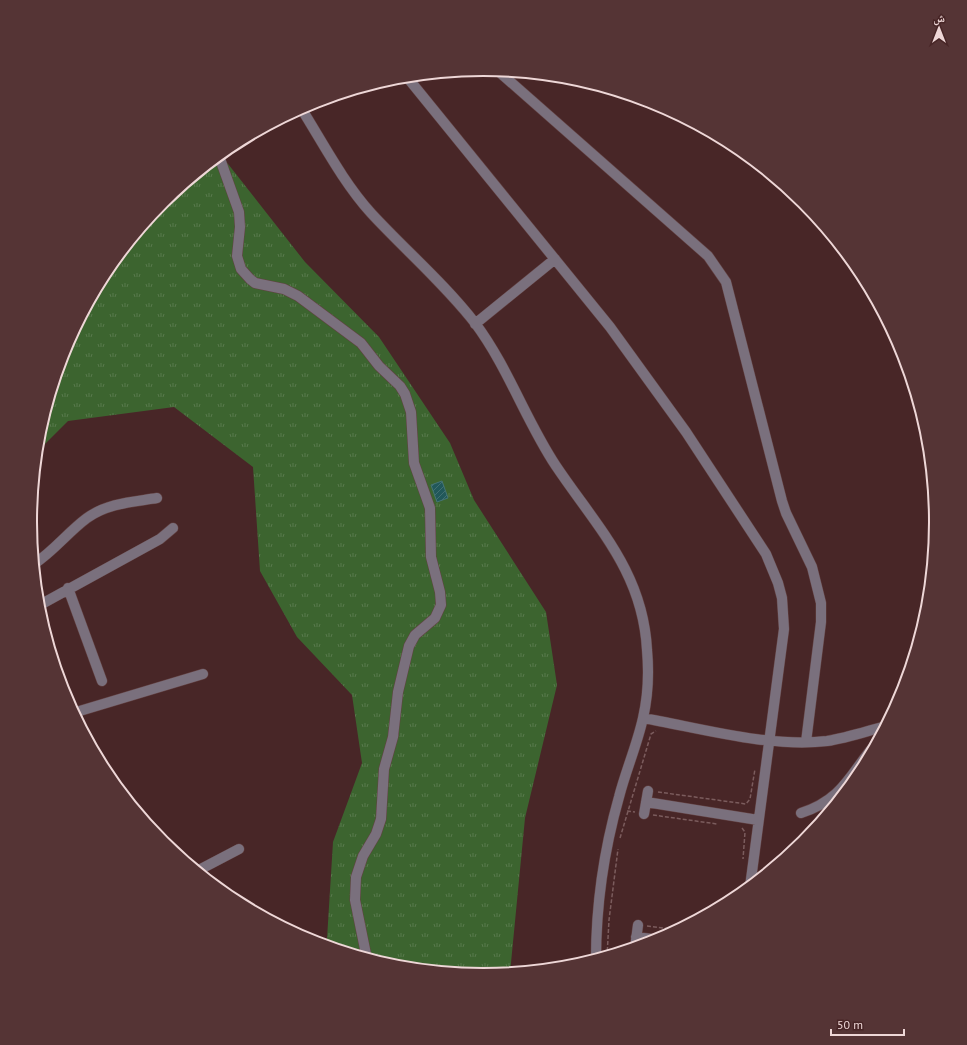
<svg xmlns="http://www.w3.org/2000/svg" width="967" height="1045" font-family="'PT Sans','Noto Naskh Arabic',sans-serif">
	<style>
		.grass { fill: url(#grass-tufts) }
		.building { fill: url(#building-hatch); stroke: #457475 }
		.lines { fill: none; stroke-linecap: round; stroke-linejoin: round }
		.minor-casing { stroke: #634243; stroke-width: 11 }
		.path { stroke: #7b5c5d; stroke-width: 1.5; stroke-dasharray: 4 2; stroke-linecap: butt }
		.minor { stroke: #7a707d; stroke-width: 10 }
		.rim { fill: none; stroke: #eed7d7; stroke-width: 2 }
	</style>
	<defs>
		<pattern id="grass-tufts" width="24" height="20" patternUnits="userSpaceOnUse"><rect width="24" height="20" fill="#3c642f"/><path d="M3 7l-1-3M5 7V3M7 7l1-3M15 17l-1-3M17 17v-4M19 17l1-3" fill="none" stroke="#58794c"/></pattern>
		<pattern id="building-hatch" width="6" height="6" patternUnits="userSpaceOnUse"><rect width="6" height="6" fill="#21585a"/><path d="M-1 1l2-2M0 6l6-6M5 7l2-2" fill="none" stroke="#426f71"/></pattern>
	</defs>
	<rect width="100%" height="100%" fill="#482627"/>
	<path class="grass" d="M221,155L305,262L379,337L450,443L474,500L546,612L557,685L525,818L510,973L483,976L395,967L330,947L327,939L333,842L362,763L352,695L297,637L260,571L253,467L174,407L68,421L37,452L39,434L65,349L107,270L163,202Z"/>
	<path class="building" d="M442,481L448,498L437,502L431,485Z"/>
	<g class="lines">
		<g class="minor-casing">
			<path id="minor" d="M497,70L708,256L726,282L782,501L786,513L812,567L821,603V622L806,742
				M407,77L610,327L686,432L766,554L778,583L782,598L784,629L750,887
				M301,108C323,143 343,182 371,213C405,250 444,283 475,323C508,367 526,421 556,466C597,527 643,572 647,650C649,672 648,696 643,718C637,745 626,770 619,797C604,850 596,905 596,960
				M219,156L239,212L240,227L237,256L241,269L250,279L255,283L284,289L298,296L361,343L379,366L400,386L405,394L411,412L414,463L430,508L431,557L440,592L441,605L435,618L415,635L409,646L398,692L393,737L384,769L381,819L376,834L363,856L356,877L355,900L367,959
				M475,324L555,259
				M34,564C54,551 68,532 87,518C108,503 133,502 157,498
				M68,588L102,681
				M38,606L160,539L173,528
				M73,713L203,674
				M643,718C700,728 770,748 827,741C847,738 867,731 886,726
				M646,802L758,820
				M801,813C845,799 851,771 879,740
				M644,814L648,791
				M197,871L239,849
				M636,937L660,940
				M635,948L638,925"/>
		</g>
		<path class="path" d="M658,792L746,804L750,799L755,769
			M627,811L635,812
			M653,815L717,824
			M742,828L745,832L743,859
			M620,838L651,734L656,731
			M739,896L740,889
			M647,926L679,930
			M607,957L609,920L618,849"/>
		<use href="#minor" class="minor"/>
	</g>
	<path d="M0 0H967V1045H0ZM37 522a446 446 0 1 1 892 0a446 446 0 1 1-892 0Z" fill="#553435" fill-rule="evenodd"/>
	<path class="rim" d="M37 522a446 446 0 1 1 892 0a446 446 0 1 1-892 0Z"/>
	<g transform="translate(939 28)" stroke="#482627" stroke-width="3" paint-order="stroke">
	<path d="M0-3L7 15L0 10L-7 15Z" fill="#eed7d7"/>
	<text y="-6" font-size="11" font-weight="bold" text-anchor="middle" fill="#eed7d7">ش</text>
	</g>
	<path d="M831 1029v6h73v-6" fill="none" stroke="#eed7d7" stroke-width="2"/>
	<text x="837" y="1029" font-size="12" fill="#eed7d7" stroke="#482627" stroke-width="3" paint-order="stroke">50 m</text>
</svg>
